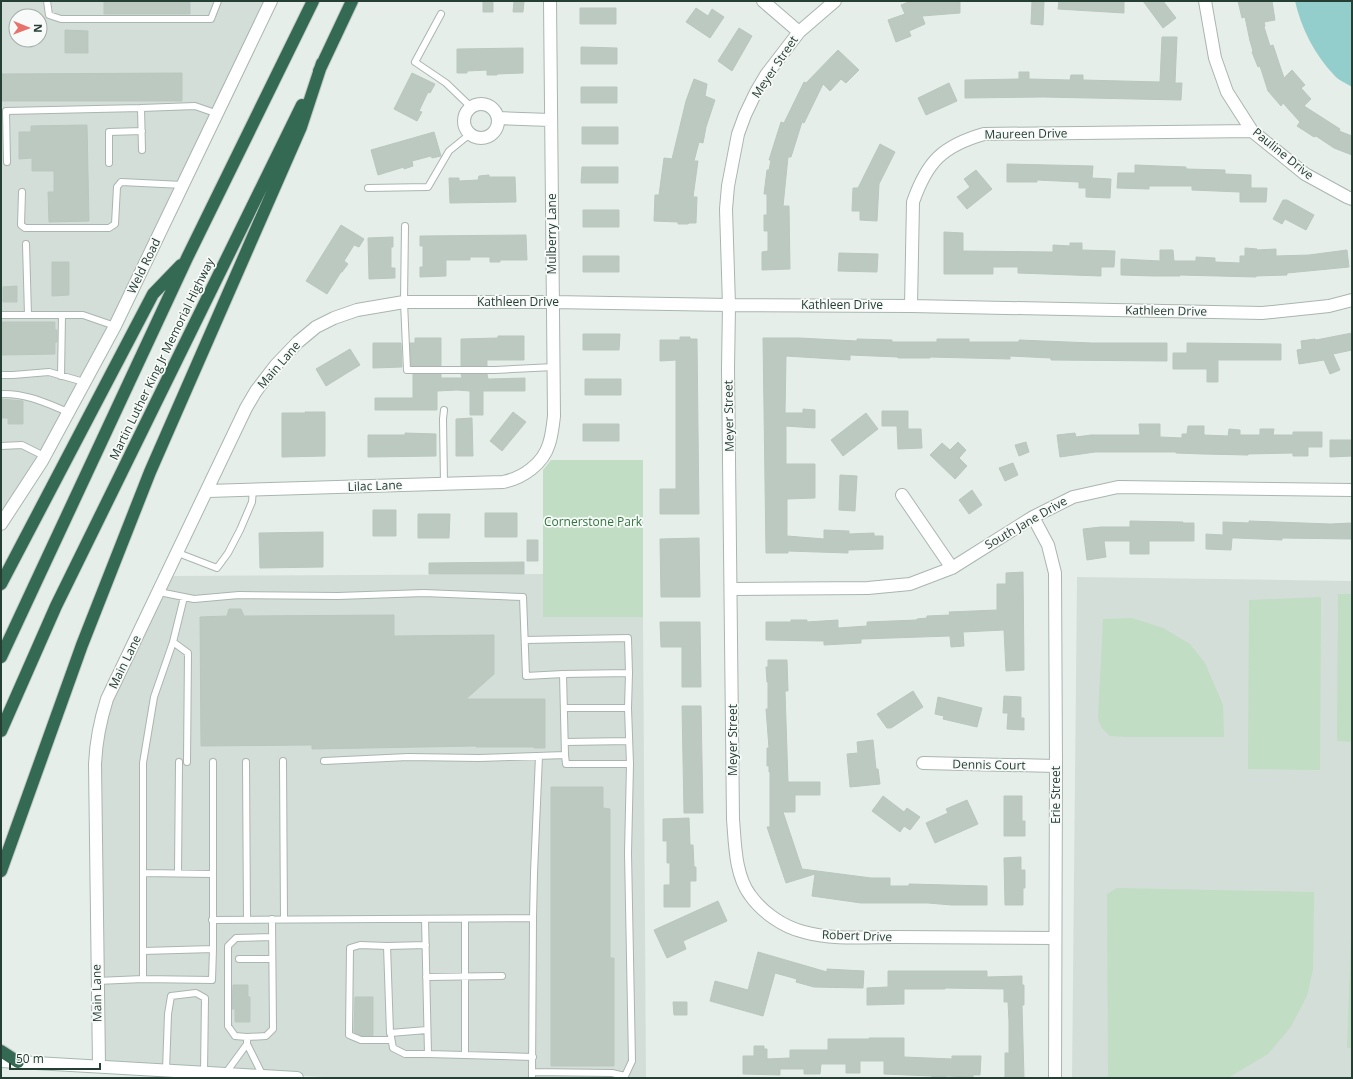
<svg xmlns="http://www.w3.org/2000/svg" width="1353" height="1079" font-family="'Open Sans',sans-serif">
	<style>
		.built { fill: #d4ded8; fill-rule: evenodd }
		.green { fill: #c1ddc3 }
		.water { fill: #93cecc }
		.building { fill: #bcc9c1; stroke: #b9c7bf }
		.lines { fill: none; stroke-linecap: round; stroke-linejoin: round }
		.service-casing { stroke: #a9b6af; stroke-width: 8 }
		.minor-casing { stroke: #a9b6af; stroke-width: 14 }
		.tertiary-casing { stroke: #a9b6af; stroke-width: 14 }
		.secondary-casing { stroke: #a5b9af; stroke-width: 14 }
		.motorway-casing { stroke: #c2c9c6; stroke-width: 14 }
		.service { stroke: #fff; stroke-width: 6 }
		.minor { stroke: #fff; stroke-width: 12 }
		.tertiary { stroke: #fff; stroke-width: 12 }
		.secondary { stroke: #fff; stroke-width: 12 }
		.motorway { stroke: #346954; stroke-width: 12 }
		.labels { text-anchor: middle; stroke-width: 3.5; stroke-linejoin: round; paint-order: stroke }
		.street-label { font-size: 12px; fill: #263f34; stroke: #f7faf8 }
		.park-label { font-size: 12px; fill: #337340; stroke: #f7faf8 }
	</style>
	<rect width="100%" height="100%" fill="#e6eee9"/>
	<path class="built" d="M1,1H266L112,322L43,450L1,516ZM16,16H40V40H16Z
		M543,574V617H643L646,1078H340L102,1064L98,767L107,711L170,576Z
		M1077,577L1352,581V1078H1072Z"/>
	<path class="green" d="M551,460H643V617H543V470Z
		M1338,594H1352V742L1337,741Z
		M1321,597L1320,770L1248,769L1249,600Z
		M1132,618L1163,628L1190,644L1205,663L1223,705L1224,737H1125L1110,736L1101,727L1098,718L1103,619Z
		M1117,888L1314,892L1313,969L1307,996L1290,1028L1268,1054L1228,1078H1108L1107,894Z
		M1352,905V1048H1347Z"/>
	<path class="water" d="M1295,1H1352V87C1346,83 1338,80 1334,75C1315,55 1301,28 1295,1Z"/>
	<path class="building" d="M104,1H190V14H104Z
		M483,1H493V12H483Z
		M514,1H524L523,12H513Z
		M911,1H960V13L922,16L925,24L909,31L911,36L896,42L888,20L905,14L901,5Z
		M1032,1H1044L1043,25L1031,24Z
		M1059,1H1124V13L1058,9Z
		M1143,1H1163L1176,18L1163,28Z
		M1238,1H1272L1275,20L1264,22L1265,26L1264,27L1270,46L1273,45L1284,78L1292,70L1305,85L1301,88L1311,99L1304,106L1340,129L1339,131L1352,136V155L1334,148L1316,136L1314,137L1297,126L1300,122L1283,103L1281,106L1268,91L1260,66L1258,67L1252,52L1253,51L1250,41L1245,17L1242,18Z
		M580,8H616V24H580Z
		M696,8L708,16L712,9L724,17L710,38L686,22Z
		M739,28L752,36L732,71L718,61Z
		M65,30L88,31V53H65Z
		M1162,37H1177L1175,83H1182L1181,100L1044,97L965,98V80L1019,79V72H1029V79L1070,80L1071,75H1083V80L1160,82Z
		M581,47L617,48V64H581Z
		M523,48V73L497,74V75H487V70L467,71V73H457V49Z
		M838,50L859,70L846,83L841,79L830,91L823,84L804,123L802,122L791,157H788L783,206H789L790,269L762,270V252L768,251V231H764V215H767V194H764L767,170H769L771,160H769L781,122L784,123L804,82L806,83Z
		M182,73V101H1V74Z
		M412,73L435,84L430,93L428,92L419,111L422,112L417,121L394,109Z
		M694,79L707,84L705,96L715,100L706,127L703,143L699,142L694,161H698L693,197H697L696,223H689L688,224H678V222L654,221L655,195H659L664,158L672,159L686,101Z
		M949,83L957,101L926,115L918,98Z
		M581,87H617V103H581Z
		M87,125L89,221L49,222L48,192H54V171H32V158L19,159V132H31V126Z
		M582,127H618V144H582Z
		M434,132L441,156L432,158L431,156L412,161L413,166L404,169V167L378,175L371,150Z
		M880,144L895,152L879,184L877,221L860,220V211H852L853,188H858Z
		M1007,164L1093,166L1092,178L1111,179L1110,198L1086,197V188H1079V182L1037,180V182H1007Z
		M1135,165L1186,167V169L1225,170V174L1251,175V188H1267L1266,202H1240V192L1192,190V186H1149V189L1117,188L1118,173H1135Z
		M582,167H618V183H581Z
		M976,170L992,189L967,209L957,197L970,187L964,179Z
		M489,175V177H515L516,202L450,203L449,178H459V181L478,180L479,176Z
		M1283,200H1287L1314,215L1306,230L1285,219L1282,224L1273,219Z
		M583,210H619V227H583Z
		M341,225L364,239L359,247L354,245L344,261L348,264L342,272H341L327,294L306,281Z
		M944,232L963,233V251L1053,252V245L1070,246V243H1082V250L1115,251L1114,267H1101V276L1018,273V267H993V274H944Z
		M526,235L527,260H500V262H490V257H470V260H446V276L420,277V267H423V246H420V236Z
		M393,237V247H391V268H395V278L369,279L368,238Z
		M1245,248L1257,249V250L1276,249V256L1309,255L1347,250L1349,267L1287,273V275L1256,276V277L1180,275V276H1154L1121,275V259L1160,261V250H1173L1174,261H1196V257L1215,258V262L1240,263V256H1245Z
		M839,253L878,254L877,272L838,271Z
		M583,256H619V272H583Z
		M52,262H69V295L52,296Z
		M17,286V302H3V287Z
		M1,322H55V330H57V342H55V354L1,355Z
		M1352,333V350L1333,354L1340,370L1330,374L1324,360L1299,364L1297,350L1302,349L1301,341L1315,339L1316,340Z
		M583,334H620L619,350H583Z
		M498,336H524V360H487V366H461V339L498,338Z
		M680,337H690V339H697L699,514H660V489H676V360L660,361V340H680Z
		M415,338H441V366H411L410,343H415Z
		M763,338H799L857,341V339L892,340V342H937V339H969V342H1019V340L1092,343H1167V361L1051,360V358L1010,356V359L930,357V358H898V357L850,355V360L786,356L785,413H803V409L815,410V428L786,426V464H815V498L787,499V536L824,539V530L849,531V534L874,533V536H883V549L848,550V553L788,551V553H766Z
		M373,343H401L402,367L373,368Z
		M1187,343L1281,344V360H1218V382H1207V369H1173V353H1187Z
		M350,349L360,365L326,386L316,369Z
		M413,374H441V378H462L461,374H487L488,379H489L525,378V391H483V415H470V391L457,390L437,391V410H375V398H413Z
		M585,379H621V395H585Z
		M1,399L23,401V424H8V418H1Z
		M882,411H908V429H921L922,448L898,449L897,426H882Z
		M305,412H325V456L282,457V413H305Z
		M513,412L526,422L502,451L490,441Z
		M866,413L878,429L843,456L831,440Z
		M472,418L473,456H456V419Z
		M583,424H619V441H583Z
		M1139,424H1160V437L1182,438V434H1187L1188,426H1204V435L1228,436L1229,429L1240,430V435H1260V429H1274L1273,435H1293V432H1322V447H1308V456H1293V453L1248,454V455L1203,454L1176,453V452H1095L1060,457L1057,435L1075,433L1076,437L1091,435H1140Z
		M405,433L436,434V456L368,457V435H405Z
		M1330,440H1352V456L1330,457Z
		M958,442L966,450L959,458L967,466L955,479L930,455L942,443L950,450Z
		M1026,442L1029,452L1019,456L1015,445Z
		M1013,463L1018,475L1005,481L999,468Z
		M840,475L857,476L855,511L839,510Z
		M972,490L982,505L969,514L959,500Z
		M373,510H396V536H373Z
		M485,513H517V537H485Z
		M418,514H450L449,538H418Z
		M1130,521L1183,522V523H1194V541H1149V554H1130V541H1104L1106,557L1087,560L1083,529L1101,527H1130Z
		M1249,521L1330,524L1352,523V539L1282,538V540L1237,538H1232L1231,550L1206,549V534L1223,535V522L1249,523Z
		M323,532V567L260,568L259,533Z
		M699,538L700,597H661L660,539Z
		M527,540H538V561H527Z
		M524,562V574H429V563Z
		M1023,572L1024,670L1006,671L1004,630L963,632L964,646L951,647L950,636L861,639V643L824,645V641L766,640V622H791V620H807V622L838,620V628L867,626V622L917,620V619L927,618V616L950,615L949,612L997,610V584H1006V573Z
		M229,609H241L244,616L394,615V636L494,635V674L466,699H545V748H534V747H476V746L312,749V745L201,746L200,617L227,616Z
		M660,622H700L701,687H682V647H661Z
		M768,660H787L788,691H785L788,782H820V795H795V812H783L802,869L871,878H890V886H909V884L987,886V905H952L928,903H861L812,896L815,874L786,883L767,827H770V772H769V766H767V748H769L766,709H768V682H767L766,667H768Z
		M913,691L923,707L891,728H887L877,714Z
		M1004,696L1021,697V718H1024V730L1007,729L1008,713H1003Z
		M938,697L982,708L977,727L943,719L944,716L935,714Z
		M682,706H701L703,813H684Z
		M873,740L876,769H878L880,784L850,787L847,754L858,753L857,742Z
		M551,787H603V808L610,809V958H614V1066H551Z
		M883,796L904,812L907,808L920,817L910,830L904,826L900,832L872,811Z
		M1004,796H1022V821H1025V836H1004Z
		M967,800L978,824L935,843L926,823L948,813L946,809Z
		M689,818L690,845H693L694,867H696V881H690V907H664V885H670V863H667V841H663V819Z
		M1021,857V870H1025V888H1023V905H1005L1004,858Z
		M718,901L727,921L683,941L686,949L667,958L654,930Z
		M758,952L827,972V969L864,971L863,988L814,987L796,982L797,979L775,973L763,1016L710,1001L715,981L748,990Z
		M888,971H987V977L1022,976V985H1024V1005H1022L1024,1078H1005V1053H1009V1022L1008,1002H1004V989L945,988V989H904V1004L867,1005V988L888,987Z
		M233,985H248V997H250V1022H235V1009H232Z
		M355,997H373V1036H362L354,1032Z
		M673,1002H687V1015H674Z
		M869,1038H904V1057L952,1059V1056H981L980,1075H973V1077L946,1076V1077H932V1076L884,1074V1061H860V1073H846V1064H821L820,1074H804V1069H780V1075L743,1074V1056H754V1046H764V1049H767V1059L790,1058V1050H828V1039H869Z"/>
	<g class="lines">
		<g class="service-casing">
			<path id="service" d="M47,1L49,15L61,19H211L218,1
				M441,14L415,62L446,83L471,107
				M142,150L141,108L195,106L218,114
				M7,162L6,111L141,108
				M109,163V132L142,131
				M368,188L428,187L449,151L470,134
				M22,192L21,225L25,228H109L115,224L117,187L121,182L183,185
				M405,226L404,302L407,370H495L554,367
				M26,244L28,315
				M1,315H83L115,326
				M1,375H13L49,372L84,382
				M61,376L62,315
				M1,394C25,393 46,403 68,412
				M1,446L22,445L44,456
				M444,484L443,419L444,410
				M178,553L217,568L228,553L240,530L252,502L253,489
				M159,592L194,599L239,595L338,596L424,593L523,597L526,676L563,674L565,755L479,758L408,757L324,761
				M525,640L628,638L629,673L563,674
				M173,642L188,653L187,762
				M564,708H628L629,673
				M565,742L629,741
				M565,755L566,764H630L628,708
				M283,761L284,919
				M246,762L247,919
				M143,873L212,874
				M178,873L179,762
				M533,918L534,873L539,756
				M272,919L273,1029L266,1036L247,1037L235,1036L228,1026V946L236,938L272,937
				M425,919L428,1054L533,1057
				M465,919V1055
				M212,920L533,918L532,1078
				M426,945L387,946L390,1033L427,1030
				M387,946L360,945L350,948L349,1035L361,1040H391
				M213,949V762
				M239,959H272
				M426,977L502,976
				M143,979L212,980L213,949L143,951
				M97,981L143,979V763L154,697L173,642L184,597
				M247,1037V1044L263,1076
				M391,1037L393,1048L405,1054H428
				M166,1071L168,1014L171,996L196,993L205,998L204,1073
				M533,1072L612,1073L625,1076
				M225,1074L247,1044
				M625,1078V1076L632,1061L628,853L630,764"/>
		</g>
		<g class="minor-casing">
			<path id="minor" d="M763,1L799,32
				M835,1L799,32L766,75L756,92L745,115L738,134L728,186L726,209L729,305L728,369L733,819C735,843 735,875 750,895C762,912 783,927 804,932C832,940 865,937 894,937C948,937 1002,938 1055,938
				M1205,1L1215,58L1227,92L1252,131L1305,174L1347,197L1352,199
				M464 121a17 17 0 1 1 34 0a17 17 0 1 1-34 0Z
				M498,118L550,120
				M911,306L913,202C927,162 942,146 984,134L1252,131
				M208,491L503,482C523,478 543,464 549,444C552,435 553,425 554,416L550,1
				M902,495L952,568
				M1033,517L1048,545L1055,573L1056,766L1055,1078
				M732,589L868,588L910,584L952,568L1033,517L1073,497L1118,487L1352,490
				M923,763L1056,766
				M99,1066L95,764C96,741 100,721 107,699L246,408L256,391L276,365L298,342L316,327L334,318L357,310L404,302H552L729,305L911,306L1262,313L1329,306L1352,300"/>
		</g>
		<g class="tertiary-casing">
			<path id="tertiary" d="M1,524L42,461L115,326L271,1"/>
		</g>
		<g class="secondary-casing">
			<path id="secondary" d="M1,1061L297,1078"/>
		</g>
		<g class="motorway-casing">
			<path id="motorway" d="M319,71L352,1
				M1,584L153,294L181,265
				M1,657L187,258L313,1
				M1,731L56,606L302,105
				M1,871L82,645L150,472L301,127L322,63
				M1,1051L18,1062"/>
		</g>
		<use href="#service" class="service"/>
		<use href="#minor" class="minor"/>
		<use href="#tertiary" class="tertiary"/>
		<use href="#secondary" class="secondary"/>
		<use href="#motorway" class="motorway"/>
	</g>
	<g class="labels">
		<g class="street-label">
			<text transform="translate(775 67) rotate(-56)" y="4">Meyer Street</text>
			<text transform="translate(1026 134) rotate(-1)" y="4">Maureen Drive</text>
			<text transform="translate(1283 154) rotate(39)" y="4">Pauline Drive</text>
			<text transform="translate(552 234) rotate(-90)" y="4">Mulberry Lane</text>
			<text transform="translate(144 266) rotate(-64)" y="4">Weld Road</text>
			<text x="518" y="306">Kathleen Drive</text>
			<text x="842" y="309">Kathleen Drive</text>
			<text transform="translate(1166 311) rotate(1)" y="4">Kathleen Drive</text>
			<text transform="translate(162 359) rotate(-64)" y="4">Martin Luther King Jr Memorial Highway</text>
			<text transform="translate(279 365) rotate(-49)" y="4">Main Lane</text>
			<text transform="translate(729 416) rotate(-91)" y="4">Meyer Street</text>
			<text transform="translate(375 486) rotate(-2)" y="4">Lilac Lane</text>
			<text transform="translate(1026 523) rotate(-30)" y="4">South Jane Drive</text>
			<text transform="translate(125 662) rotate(-64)" y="4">Main Lane</text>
			<text transform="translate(733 740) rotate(-90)" y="4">Meyer Street</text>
			<text transform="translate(989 765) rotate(1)" y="4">Dennis Court</text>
			<text transform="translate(1056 795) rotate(-90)" y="4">Erie Street</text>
			<text transform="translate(857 936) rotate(2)" y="4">Robert Drive</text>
			<text transform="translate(97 993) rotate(-91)" y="4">Main Lane</text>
		</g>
		<g class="park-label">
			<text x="593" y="526">Cornerstone Park</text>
		</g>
	</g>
	<rect width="1353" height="1079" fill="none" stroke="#263f34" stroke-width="4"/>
	<g transform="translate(28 28) rotate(91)"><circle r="19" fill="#f7faf8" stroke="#a3afaa"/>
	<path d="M0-3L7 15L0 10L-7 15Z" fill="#e8716a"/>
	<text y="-6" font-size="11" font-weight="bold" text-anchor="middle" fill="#263f34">N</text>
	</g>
	<path d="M10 1063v6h90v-6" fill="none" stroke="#263f34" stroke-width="2"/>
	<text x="16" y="1063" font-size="12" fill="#263f34" stroke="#f7faf8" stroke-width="3" paint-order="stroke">50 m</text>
</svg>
